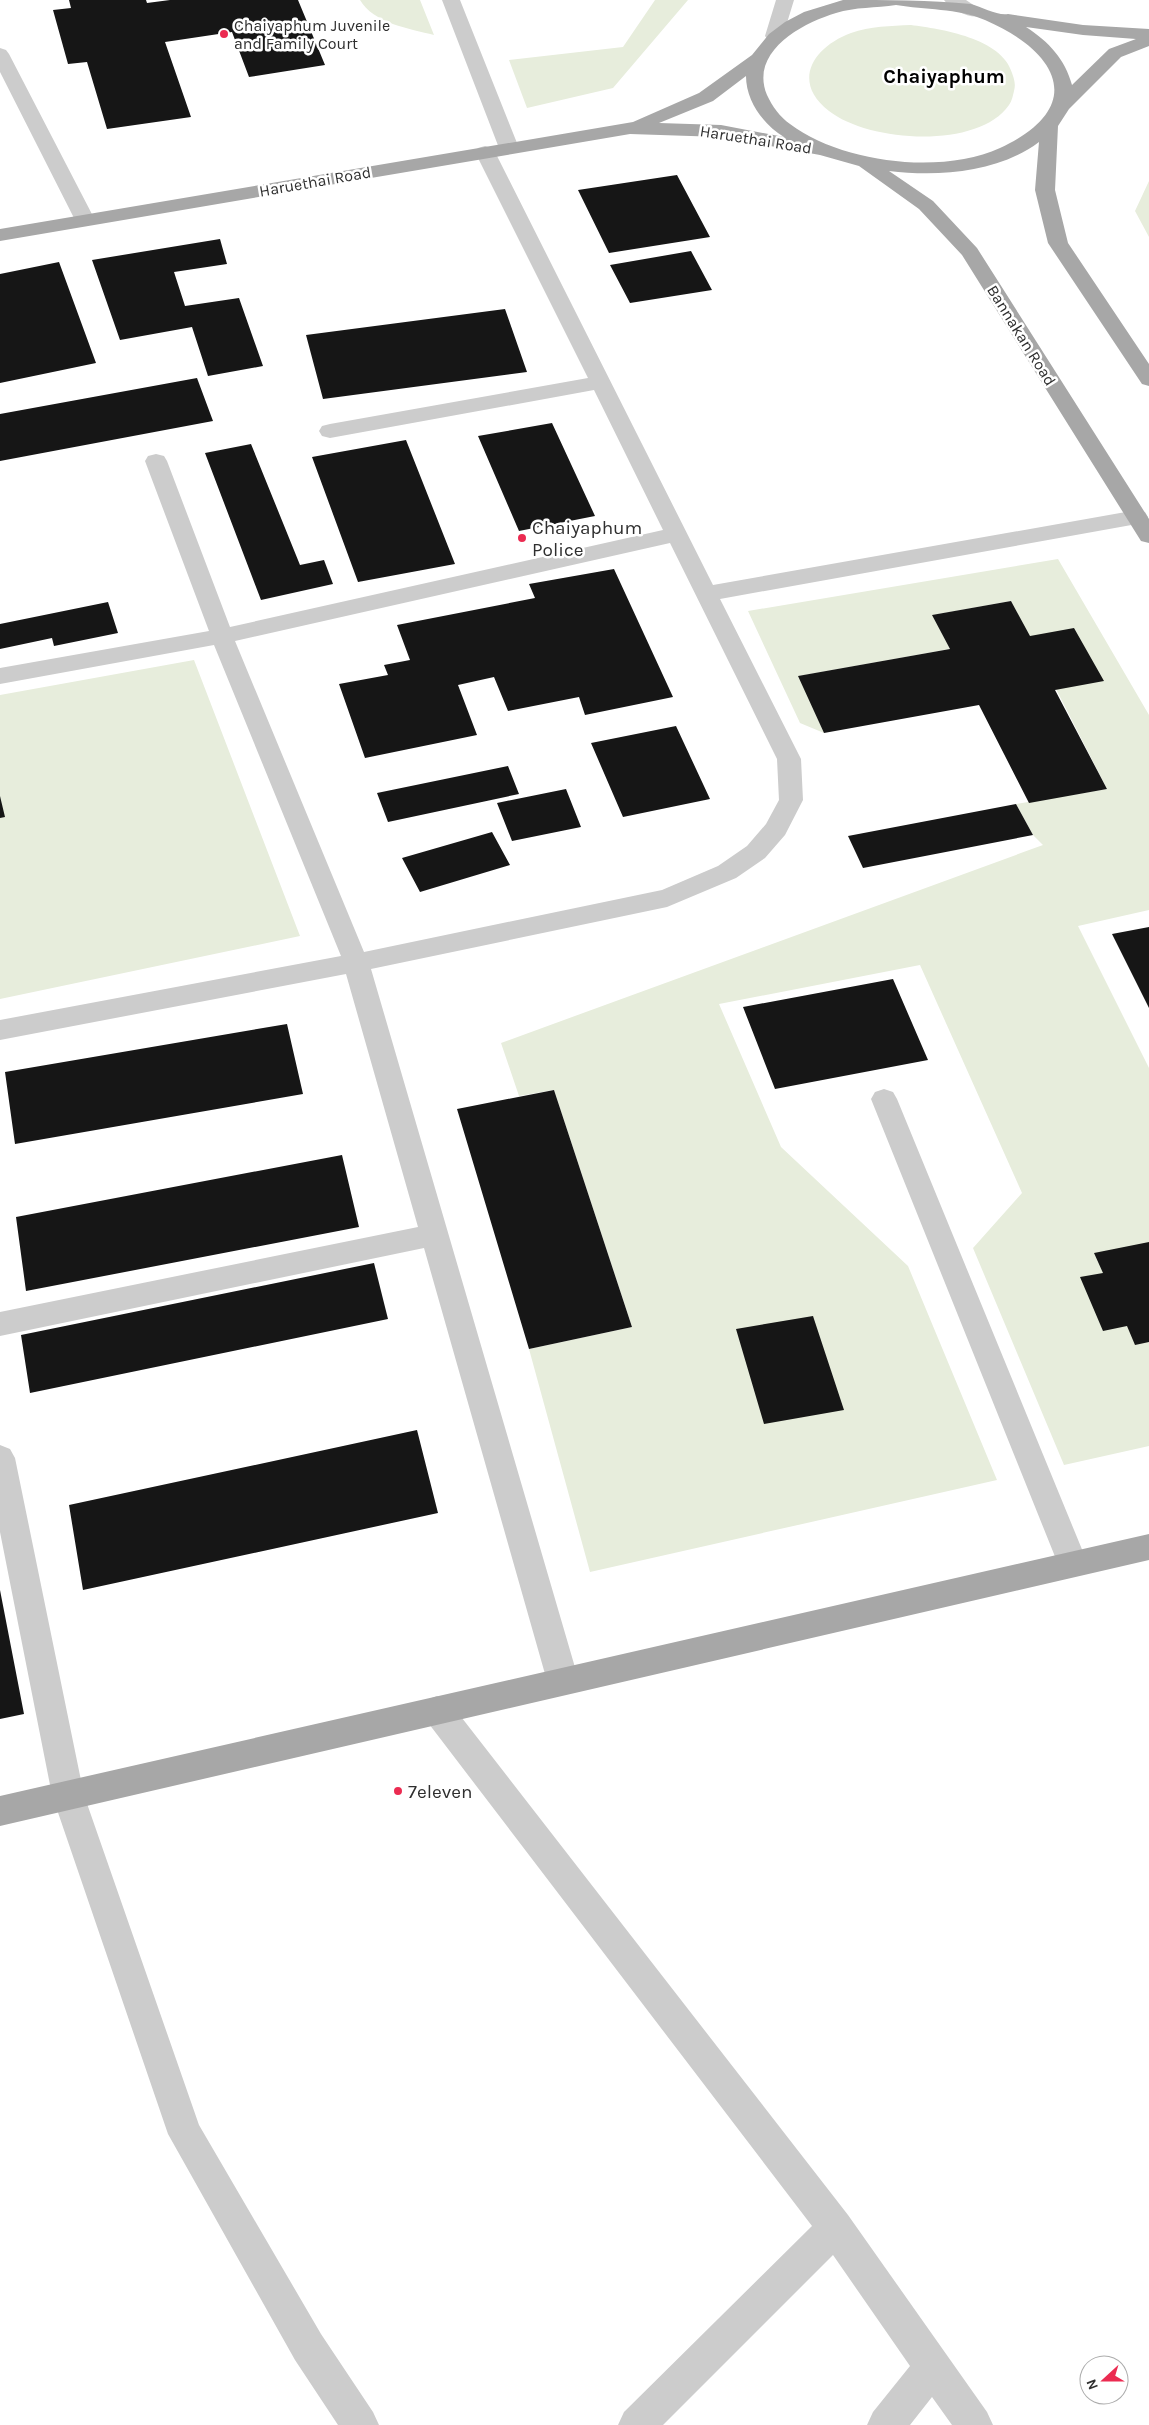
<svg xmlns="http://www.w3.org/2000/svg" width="1149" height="2425" font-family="Karla,sans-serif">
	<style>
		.green { fill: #e7eddc }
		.building { fill: #161616 }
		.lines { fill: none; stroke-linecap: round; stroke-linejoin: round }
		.minor { fill: #ccc; fill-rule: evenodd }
		.major { fill: #a7a7a7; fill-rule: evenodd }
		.poi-dot { fill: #eb2b51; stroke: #fff; stroke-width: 2 }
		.labels { text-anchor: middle; stroke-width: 5; stroke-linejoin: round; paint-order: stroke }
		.far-poi-label { font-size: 16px; fill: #2f2f2f; stroke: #fff; text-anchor: start }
		.far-street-label { font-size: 16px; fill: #2f2f2f; stroke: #fff }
		.poi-label { font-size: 19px; fill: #2f2f2f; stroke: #fff; text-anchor: start }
		.far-district-label { font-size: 20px; font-weight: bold; fill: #000; stroke: #fff }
	</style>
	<rect width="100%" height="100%" fill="#fff"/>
	<path class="green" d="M360,0H420L434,35C410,29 373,23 360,0Z
		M655,0H688L613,88L527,108L509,60L623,47Z
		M911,25C941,29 1002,38 1012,73C1014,79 1016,84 1014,91C1013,95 1012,101 1009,105C978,150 868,142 829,111C791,82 813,47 851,33C870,26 891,26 911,25Z
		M1149,181V237L1135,211Z
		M1058,559L1149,715V910L1078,926L1149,1068V1446L1064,1465L973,1248L1022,1193L920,965L719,1004L781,1147L908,1266L997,1480L590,1572L529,1349L632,1327L554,1090L519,1096L501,1043L1043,845L1033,835L1016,804L1107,789L1011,601L933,615L950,649L799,676L824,733L800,723L748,611Z
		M194,660L300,936L0,999V695Z"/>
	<path class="building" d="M69,0H146L147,3L170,0H298L325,65L249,77L232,32L165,42L191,117L107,129L87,62L68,64L53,10L71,8Z
		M677,175L710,237L609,253L578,190Z
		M220,239L227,264L174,272L185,306L239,298L263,366L208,376L192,327L120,340L92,260Z
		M691,251L712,290L630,303L610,265Z
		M59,262L96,363L0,383V274Z
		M505,309L527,372L323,399L306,335Z
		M197,378L213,421L0,461V414Z
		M552,423L595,516L519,531L478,436Z
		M406,440L455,564L358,582L312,457Z
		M251,444L300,565L324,560L333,584L261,600L205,453Z
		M614,569L673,697L585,715L579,697L508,711L494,677L458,685L477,735L365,758L339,684L388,675L384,665L410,660L397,625L535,598L529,584Z
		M1011,601L1030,636L1074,628L1104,681L1055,690L1107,789L1029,803L979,705L824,733L798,676L950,649L932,615Z
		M108,602L118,633L54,646L52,638L0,649V624Z
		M676,726L710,799L623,817L591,743Z
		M508,766L519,794L388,822L377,793Z
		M566,789L581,827L512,841L497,803Z
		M0,796L5,817L0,818Z
		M1016,804L1033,835L863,868L848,836Z
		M492,832L510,865L420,892L402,858Z
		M1149,927V1008L1112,934Z
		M893,979L928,1060L775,1089L743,1007Z
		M287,1024L303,1094L15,1144L5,1072Z
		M554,1090L632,1327L529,1349L457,1109Z
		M342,1155L359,1227L26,1291L16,1217Z
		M1149,1242V1342L1135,1345L1127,1326L1103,1331L1080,1277L1103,1273L1094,1253Z
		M374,1263L388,1319L30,1393L21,1335Z
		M813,1316L844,1410L764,1424L736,1329Z
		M417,1430L438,1513L83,1590L69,1505Z
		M0,1590L24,1714L0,1719Z"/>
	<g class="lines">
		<path class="minor" d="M442,0H460L519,148L516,152H502L499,148Z
			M776,0H794L783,36L780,40H768L765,36Z
			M944,0H966L984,12L981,16C970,19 951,10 944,0Z
			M0,48L6,50L9,54L95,220L92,224L85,226L78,224L75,220L0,72Z
			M485,146L492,148L495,152L713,585L1137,510L1145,512L1148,517L1145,522L1137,524L720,599L801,759L803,800L785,835L765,858L736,878L667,907L371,969L579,1681L574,1691L563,1695L552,1691L547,1681L424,1248L0,1336V1312L418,1227L346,974L0,1040V1020L341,956L214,645L0,684V668L209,631L145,461L148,456L156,454L164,456L167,461L230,627L663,530L594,390L330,438L322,436L319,431L322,426L330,424L588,378L475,152L478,148ZM670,543L777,759L779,800L766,824L747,846L718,866L662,890L364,952L235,641Z
			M884,1089L893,1092L897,1099L1088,1564L1084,1573L1073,1577L1062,1573L1058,1564L871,1099L875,1092Z
			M0,1445L10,1449L15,1458L84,1795L199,2125L321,2334L373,2412L379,2425H338L295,2360L168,2134L52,1795L0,1532Z
			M437,1696L448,1700L848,2215L987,2412L993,2425H952L932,2397L910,2425H867L873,2412L910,2366L833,2255L663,2425H618L624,2412L812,2226L426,1720L421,1710L426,1700Z"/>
		<path class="major" d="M843,0C885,0 931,0 971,4C982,7 998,16 1008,14L1083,25L1149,29V46L1121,57L1069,109L1058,126L1055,190L1068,243L1149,364V386L1142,384L1048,243L1035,190L1039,142C998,173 938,177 889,171L933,201L977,248L1149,519V543L1141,541L962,255L919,209L859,166L820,155L721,137L630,134L0,241V229L633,122L699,93L752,55L769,34L785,22L804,12ZM896,5C925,10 957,8 985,20C1059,52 1088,107 1000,148C941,175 842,163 790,124C780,117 772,106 767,95C749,52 802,23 836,13C855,7 876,8 896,5ZM1026,27L1083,35L1136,39L1109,49L1072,85C1065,59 1049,42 1026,27ZM746,76C746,101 763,124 784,137L721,125L659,123L713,101Z
			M1149,1534V1560L0,1826V1796Z"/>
	</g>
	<g class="poi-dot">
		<circle cx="224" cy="34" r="5"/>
		<circle cx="522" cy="538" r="5"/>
		<circle cx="398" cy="1791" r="5"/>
	</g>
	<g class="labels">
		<g class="far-poi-label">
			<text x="234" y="31">Chaiyaphum Juvenile<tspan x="234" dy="18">and Family Court</tspan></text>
		</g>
		<g class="far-street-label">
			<text transform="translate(756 139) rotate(9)" y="6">Haruethai Road</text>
			<text transform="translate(315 181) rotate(-10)" y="6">Haruethai Road</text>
			<text transform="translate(1022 335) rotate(58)" y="6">Bannakan Road</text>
		</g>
		<g class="poi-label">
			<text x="532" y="534">Chaiyaphum<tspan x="532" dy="22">Police</tspan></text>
			<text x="408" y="1798">7eleven</text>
		</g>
		<g class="far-district-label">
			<text x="944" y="83">Chaiyaphum</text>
		</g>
	</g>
	<g transform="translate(1104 2380) rotate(249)"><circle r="24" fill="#ffffff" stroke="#acacac"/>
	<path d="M0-4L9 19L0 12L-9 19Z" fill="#eb2b51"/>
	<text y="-8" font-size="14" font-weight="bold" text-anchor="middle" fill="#2f2f2f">N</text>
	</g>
</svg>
